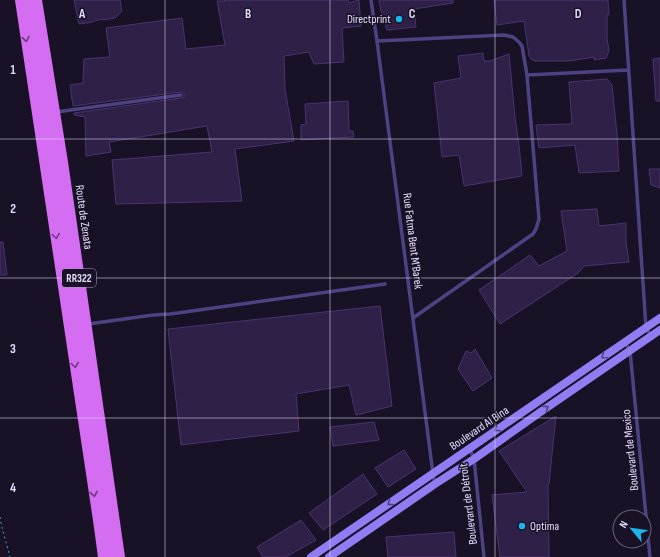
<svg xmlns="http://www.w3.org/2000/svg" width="660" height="557" font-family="'Sofia Sans Condensed',sans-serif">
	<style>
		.building { fill: #2e2046; stroke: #493470 }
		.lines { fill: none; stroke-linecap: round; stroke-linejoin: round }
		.path { stroke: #3ca5b0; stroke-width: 1; stroke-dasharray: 2 3; stroke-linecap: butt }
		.service { stroke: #4e4282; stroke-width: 3.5 }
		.secondary { stroke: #917cf3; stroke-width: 8 }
		.primary { stroke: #d46df1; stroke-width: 10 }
		.oneway { stroke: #6d3b82 }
		.oneway2 { stroke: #4f4283 }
		.grid { fill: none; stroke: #e4dcfc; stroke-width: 1; stroke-opacity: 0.55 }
		.poi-dot { fill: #1ab5e9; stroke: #191227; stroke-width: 1.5 }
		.labels { text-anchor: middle; stroke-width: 3; stroke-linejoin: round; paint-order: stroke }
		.shield { fill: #191227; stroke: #a79fbc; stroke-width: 1 }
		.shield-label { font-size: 11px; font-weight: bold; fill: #e4dcfc }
		.poi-label { font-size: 12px; fill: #e4dcfc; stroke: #191227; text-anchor: end }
		.street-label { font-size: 12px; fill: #e4dcfc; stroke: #191227 }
		.grid-label { font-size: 13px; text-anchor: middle; font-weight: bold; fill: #e4dcfc; stroke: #191227; stroke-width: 3; stroke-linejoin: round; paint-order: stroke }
	</style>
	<rect width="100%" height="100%" fill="#191227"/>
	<path class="building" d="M74,0H120L122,11L115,18L103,20V19L94,21L93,22L79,24Z
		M224,0H348L349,3L359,0L361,26L342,28L344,62L314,64L309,52L284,56L285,89L294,141L235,149L242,201L116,204L112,160L212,152L207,126L109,142L111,152L86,156L85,117L74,115V113L181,98L184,97V94L183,92H181L73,106L70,85L83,83L84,59L110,57L106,28L182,18L186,49L225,45L217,1H225Z
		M379,0H453V3L414,9L416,27L387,30L381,11Z
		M494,0H608L609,15H607V38L609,51L606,58L594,60V57L569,61H534L531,59L529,56L524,21L497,25Z
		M483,53L484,61H490L509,54L515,118L519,145L522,176L464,186L459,155L442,157L434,83L461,78L458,56Z
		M660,58V101H656L653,59Z
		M607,79L612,85L617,134L619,171L579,173L575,145L539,148L536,125L572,124L569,82Z
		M348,101L349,131H353L354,137L301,140V125L306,124L305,104Z
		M649,169H660V188L651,185Z
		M597,209L599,226L626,223V242L629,262L584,266L578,273L500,324L479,290L530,255L539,266L567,251L561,211Z
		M0,242H3L7,275H0Z
		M380,306L392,406L356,415L349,385L296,394L299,431L181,445L168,329Z
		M475,349L492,378L473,391L458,369L466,351L471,353Z
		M556,416L549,484L548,485L549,557H500L492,495L527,492L499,451Z
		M374,422L379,440L333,446L330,427Z
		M404,450L416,469L388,487L375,468Z
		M363,474L377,494L323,530L309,513Z
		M301,520L316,540L286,557H263L257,547Z
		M454,532L456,557H388L386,537Z"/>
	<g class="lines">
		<path class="path" d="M0,517C2,531 7,544 10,557"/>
		<path class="service" d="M371,0L377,41L433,474L435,484
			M624,0L646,328L651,336
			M377,41L504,35L513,37L519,42L522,46L527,75L539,219L536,229L533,234L413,318
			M527,75L629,70
			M56,112L181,95
			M88,324L153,315L170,314L385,284
			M625,342L630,351L650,557
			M470,449L474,459L484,557"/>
		<path class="secondary" d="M311,557L625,342L660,318
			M329,557L435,484L474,459L539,413L660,330"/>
		<path class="primary" d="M20,0L98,520L103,557
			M29,0L112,557
			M37,0L63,162L120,557"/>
	</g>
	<defs><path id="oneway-chevron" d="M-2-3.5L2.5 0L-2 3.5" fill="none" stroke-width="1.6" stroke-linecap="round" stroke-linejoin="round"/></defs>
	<g class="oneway">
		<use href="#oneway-chevron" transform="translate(26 39) rotate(81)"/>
		<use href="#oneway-chevron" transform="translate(56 236) rotate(82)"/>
		<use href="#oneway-chevron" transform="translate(75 365) rotate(82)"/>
		<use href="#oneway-chevron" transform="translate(94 494) rotate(81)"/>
	</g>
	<g class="oneway2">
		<use href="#oneway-chevron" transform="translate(604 356) rotate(145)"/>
		<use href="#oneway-chevron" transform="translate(546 408) rotate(-34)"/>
		<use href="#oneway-chevron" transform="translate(497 429) rotate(146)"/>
		<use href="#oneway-chevron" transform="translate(390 503) rotate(146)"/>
	</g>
	<path class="grid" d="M165,0V557M330,0V557M495,0V557M0,139H660M0,278H660M0,418H660"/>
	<g class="poi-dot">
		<circle cx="399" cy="19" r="4"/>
		<circle cx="522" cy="526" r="4"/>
	</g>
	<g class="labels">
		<rect class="shield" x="62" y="269" width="34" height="18" rx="3"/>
		<g class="shield-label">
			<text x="79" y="282">RR322</text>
		</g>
		<g class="poi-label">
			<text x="391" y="23">Directprint</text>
			<text x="530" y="530" text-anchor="start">Optima</text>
		</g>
		<g class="street-label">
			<text transform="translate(84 217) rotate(82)" y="4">Route de Zenata</text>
			<text transform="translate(413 241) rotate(83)" y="4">Rue Fatma Bent M'Barek</text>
			<text transform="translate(479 428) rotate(-34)" y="4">Boulevard Al Bina</text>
			<text transform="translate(630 450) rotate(-96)" y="4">Boulevard de Mexico</text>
			<text transform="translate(468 504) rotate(-97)" y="4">Boulevard de Détroit</text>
		</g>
	</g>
	<g class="grid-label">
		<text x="82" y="18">A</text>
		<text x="248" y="18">B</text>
		<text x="412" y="18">C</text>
		<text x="578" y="18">D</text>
		<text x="13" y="74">1</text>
		<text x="13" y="213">2</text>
		<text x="13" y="353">3</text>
		<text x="13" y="492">4</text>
	</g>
	<g transform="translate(632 529) rotate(299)"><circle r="19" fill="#191227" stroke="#6a637c"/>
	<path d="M0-3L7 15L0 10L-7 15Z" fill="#1ab5e9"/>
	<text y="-6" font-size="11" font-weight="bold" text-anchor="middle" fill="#e4dcfc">N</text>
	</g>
</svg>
